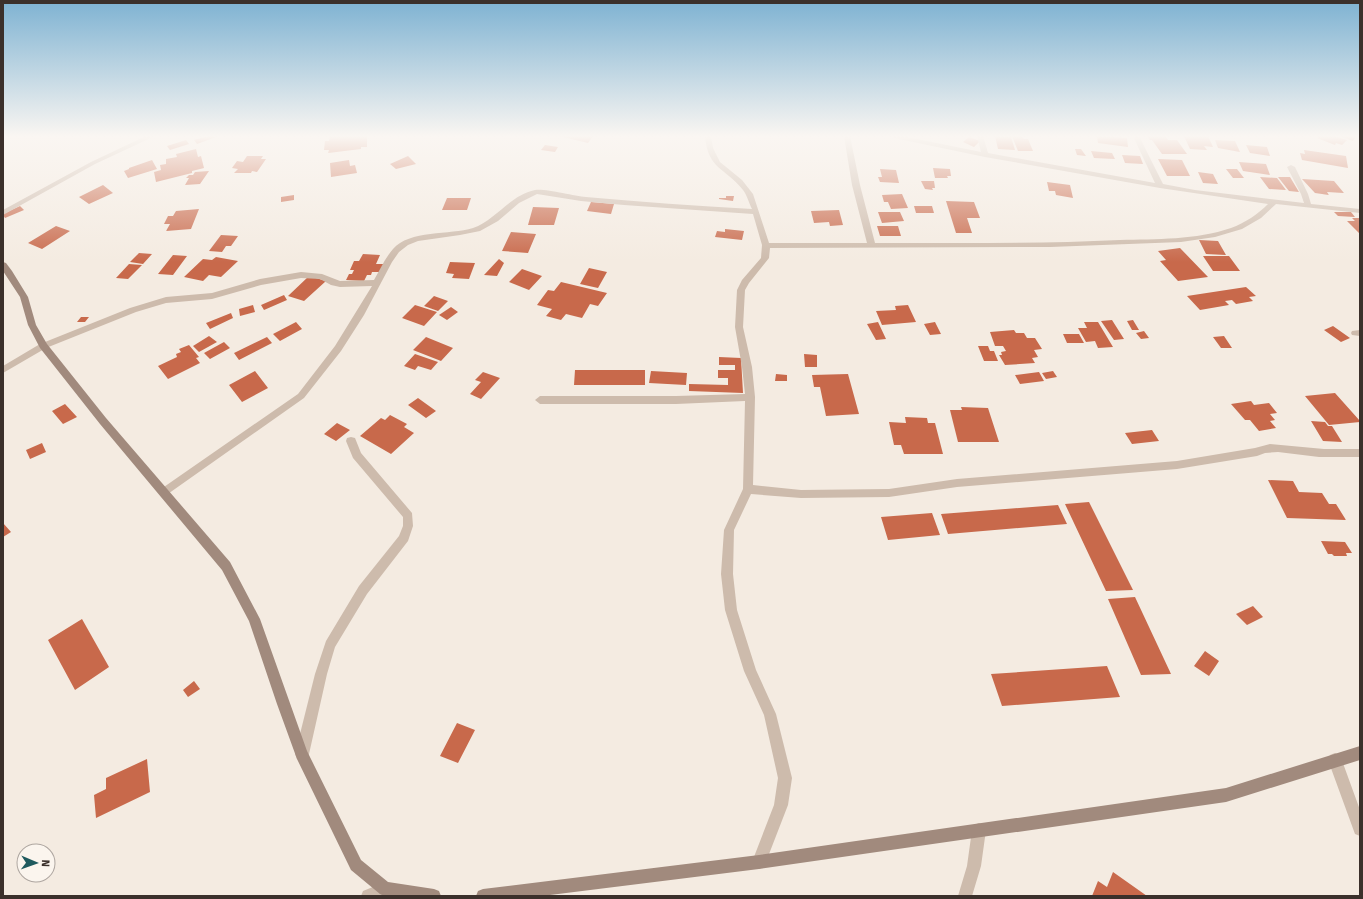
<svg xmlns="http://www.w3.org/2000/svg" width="1363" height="899" font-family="'Fira Sans',sans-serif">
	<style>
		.building { fill: #c8694b }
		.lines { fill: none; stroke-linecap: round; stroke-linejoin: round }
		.street { fill: #cdbbac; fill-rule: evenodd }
		.secondary { fill: #a18a7d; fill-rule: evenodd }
	</style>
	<rect width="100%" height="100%" fill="#f4ebe1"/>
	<path class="building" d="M208,136L216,137L197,144L194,140Z
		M330,136H367V147H361V149L328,153L329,150H324L325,141H329Z
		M559,136H593L588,143Z
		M995,136L1011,137L1015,150L998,149Z
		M1012,136H1022L1024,139H1028L1033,151H1018Z
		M1097,136L1127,138L1128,147L1098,143Z
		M1147,136H1165L1168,140H1177L1187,154H1162L1152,140H1150Z
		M1184,136H1208L1213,147L1204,146L1207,150L1190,149Z
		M1316,136H1334L1347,140L1342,145L1336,143L1335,145L1317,138L1319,137Z
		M1339,136H1356L1353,141Z
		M969,137L980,141L974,147L963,142Z
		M186,140L189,144L170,150L167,146Z
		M1215,140L1235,141L1240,152L1218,148Z
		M545,145L558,147L555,152L541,150Z
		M1246,145L1267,147L1270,156L1250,153Z
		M196,149L198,157L201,156L204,168L192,171V173L156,182L154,172L161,170L160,165L166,164V159L177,157L176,154Z
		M1075,149H1081L1086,156L1077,155Z
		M1304,150L1346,156L1348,168L1302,160L1300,153L1305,154Z
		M1091,151L1112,153L1115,159L1094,158Z
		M1122,155L1140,156L1143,164L1125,163Z
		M247,156H263L261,159H266L257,172L252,171L251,173H234L238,169L232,168L237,161L243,162Z
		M408,156L416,164L396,169L390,164Z
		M1158,159L1182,160L1190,176H1167Z
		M152,160L157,169L128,178L124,171L129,169V168Z
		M349,160L350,166L355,165L357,173L331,177L330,163Z
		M1239,162L1266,164L1270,175L1243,171Z
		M933,168L950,169L951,176H947L948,178H935Z
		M880,169L896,170L899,183L880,182L878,177H882Z
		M1226,169H1237L1244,178H1233Z
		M209,171L200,184L185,185L189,178H186L189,175H193L195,172Z
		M1198,172L1213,174L1218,184L1203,183Z
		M1260,177L1277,178L1286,190L1269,189Z
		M1278,177H1290L1299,192L1289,191Z
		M1302,179L1334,181L1344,193L1327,192L1329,195L1315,193Z
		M921,181H934L935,188H932L933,190L925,189Z
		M1047,182L1070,185L1073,198L1056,195L1055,191H1049Z
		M103,185L113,193L89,204L79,197Z
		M902,194L908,208L891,209L888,202H884L882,195Z
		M294,195V200L281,202V197Z
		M726,196H734L733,201L719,199V198H726Z
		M447,198H471L467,210H442Z
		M946,201L974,202L980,218H967L972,233H956Z
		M591,202L614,204L611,214L587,211Z
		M20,206L24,210L5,218L3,215V214Z
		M914,206H932L934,213H916Z
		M533,207L559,208L554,225H528Z
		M199,209L191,229L166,231L170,224H164L168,216H173L176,211Z
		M839,210L843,225L830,226L829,222L814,223L811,211Z
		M878,212H900L904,221L882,223Z
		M1334,212H1351L1355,217L1338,216Z
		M1352,218H1360V234L1347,221H1355Z
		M56,226L70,231L42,249L28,243Z
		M877,226H898L901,236H880Z
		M725,229L744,231L742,240L715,237L717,231L725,232Z
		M511,232L536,234L528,253L502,251Z
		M221,235L238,236L231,246H226L222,252L209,251Z
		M1199,240L1218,241L1226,255L1206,254Z
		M1180,248L1208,277L1178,281L1160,261L1166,260L1158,251Z
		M139,253L152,254L143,264L130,262Z
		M363,254L380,255L376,264H384L380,272H372L371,275H367L364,281L346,280L349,274H352L354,270H350L354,261H359Z
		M173,255L187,256L173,275L158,274Z
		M1203,256H1229L1240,271H1213Z
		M216,257L238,261L221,277L209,275L203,281L184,277L203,259L212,260Z
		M499,259L504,263L497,276L484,275Z
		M450,262L475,263L469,279L452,278L454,274L446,273Z
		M129,264L142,265L128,279L116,278Z
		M589,268L607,272L598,288L580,284Z
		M522,269L542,276L529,290L509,282Z
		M309,276L326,281L304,301L288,296Z
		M561,282L607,293L598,306L590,304L582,318L566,314L561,320L546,316L552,309L537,305L548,290L554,291Z
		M1246,287L1256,296L1249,297L1253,301L1236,304L1232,300L1225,301L1229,305L1200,310L1187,296Z
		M284,295L287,300L264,310L261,305Z
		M434,296L448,301L438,311L424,306Z
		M253,305L255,312L240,316L239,309Z
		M415,305L437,312L424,326L402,318Z
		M908,305L916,322L882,325L876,311L896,310L895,306Z
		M451,307L458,312L447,320L439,315Z
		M231,313L233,318L210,329L206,323Z
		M81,317H89L85,322H77Z
		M1112,320L1124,339L1114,340L1101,321Z
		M1133,320L1139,330H1132L1127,321Z
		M296,322L302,329L280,341L273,334Z
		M878,322L886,339L876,340L867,324Z
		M935,322L941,334L930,335L924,324Z
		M1084,322H1098L1113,347L1098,348L1095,341L1086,342L1078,328H1087Z
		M1333,326L1350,338L1341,342L1324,330Z
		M1014,330L1016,333H1024L1027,338H1035L1042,349L1034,350L1038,357L1032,358L1035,363L1005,365L999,355H1002L1001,352L1006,351L1003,346H995L990,332Z
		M1144,331L1149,338L1141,339L1136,333Z
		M1063,334H1079L1084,343H1067Z
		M209,336L217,342L199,352L193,346Z
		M1224,336L1232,348H1221L1213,337Z
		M267,337L272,343L239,360L234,353Z
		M426,337L453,348L441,361L413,350Z
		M224,342L230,348L210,359L204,353Z
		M189,345L199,357L196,358L200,363L168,379L158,366L177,357L176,354L181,352L179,349Z
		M978,346H988L990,351H994L998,361H984Z
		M415,354L438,362L431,370L418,366L415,370L404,366Z
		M804,354L817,355V367H805Z
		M719,357L741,358L743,393L689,391V384L728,385V378H718V370H735V365H719Z
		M575,370H645V385H574Z
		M255,371L268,388L242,402L229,385Z
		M651,371L687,373L686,385L649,383Z
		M1053,371L1057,377L1046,379L1042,373Z
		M483,372L500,378L481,399L470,394L481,382L475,380Z
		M1039,372L1044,381L1020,384L1015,375Z
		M776,374L787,375V381H775Z
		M848,374L859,414L826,416L820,387H814L812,375Z
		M1335,393L1360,421V422L1329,425L1305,396Z
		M418,398L436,411L426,418L408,405Z
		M1251,401L1254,405L1269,403L1277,413L1270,414L1275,420L1270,421L1276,428L1259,431L1250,420H1245L1231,404Z
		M65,404L77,417L63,424L52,411Z
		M961,407L988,408L999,442H958L950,410H962Z
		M390,415L407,424L404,427L414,433L391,454L360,436L381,418L385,420Z
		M905,417L927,418L928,423H935L943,454H904L901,445H894L889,422L906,423Z
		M1311,421L1325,422L1328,426H1332L1342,442L1323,441Z
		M337,423L350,430L336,441L324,434Z
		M1152,430L1159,441L1132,444L1125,433Z
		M42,443L46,452L30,459L26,450Z
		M1268,480L1293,481L1299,492L1322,493L1329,504H1336L1346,520L1287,518Z
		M1089,502L1133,590L1106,591L1065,504Z
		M1058,505L1067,524L948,534L941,514Z
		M932,513L940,535L888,540L881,517Z
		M3,523L11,532L3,537Z
		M1321,541L1345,542L1352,553H1346L1347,556H1334L1332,554H1328Z
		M1135,597L1171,674L1141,675L1108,599Z
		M1253,606L1263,617L1247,625L1236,614Z
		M82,619L109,667L75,690L48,640Z
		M1205,651L1219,661L1209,676L1194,666Z
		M1107,666L1120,697L1002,706L991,674Z
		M194,681L200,689L188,697L183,690Z
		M457,723L475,730L458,763L440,756Z
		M147,759L150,792L96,818L94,795L106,789V778Z
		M1113,872L1147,896H1092L1098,881L1107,887Z"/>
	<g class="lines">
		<path class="street" d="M146,136H155L95,164L3,215V210L91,162Z
			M705,136H711L713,148L720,162L742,180L753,194L769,243H867L852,185L844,136H850L860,185L875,243C956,243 1038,244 1120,240C1156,239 1196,240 1231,228C1245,223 1258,214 1268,204L1160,188L985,157L894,138L891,136H902L981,152L977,136H983L988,153L1155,183L1133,136H1139L1163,184L1195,190L1304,203L1301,194L1287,167L1291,165L1295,167L1308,194L1311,204L1360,209V213L1276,204L1261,218L1242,229L1215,237L1181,242L1050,247L770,248L769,258L749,283L745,290L743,327L752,367L755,397L753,485L801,490L889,489L957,479L1177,461L1255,448L1270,444L1324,449H1360V457H1319L1278,452L1265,453L1257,456L1177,469L957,487L889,497L801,498L751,494L734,530L733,574L737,610L756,670L776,714L792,778L788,805L764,867L759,869L754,867L752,862L774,805L778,778L764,715L744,671L725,610L721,574L724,530L743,489L745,401L676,404H540L535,400L540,396H676L745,394L742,367L735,327L737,290L742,280L761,258L762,245L753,214L624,205L581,201L537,194L519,203L498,221L480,231L460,235L418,241L408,245L399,252L392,262L364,315L341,351L304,398L165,496L161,495L160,492L161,489L298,394L335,346L372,286L340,287L331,285L320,279L301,278L261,285L212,299L166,303L136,312L46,348L3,373V366L40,344L130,308L166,297L212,293L260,279L301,272L322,274L340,281L374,280C380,270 385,258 393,249C409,230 450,235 473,228C496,220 510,195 535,190C544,188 574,196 586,197C641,202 696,206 752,209C749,203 747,195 743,190C725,167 708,170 705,136Z
			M1360,330V336L1352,335L1351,333L1352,331Z
			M351,437L355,438L361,453L412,513L413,526L408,541L367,594L335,647L327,674L309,754L307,759L302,761L297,759L295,754L315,674L326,641L359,586L399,536L403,526V517L353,458L346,441L347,438Z
			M1335,753L1340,755L1360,810V836L1355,834L1328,760L1330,755Z
			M979,823L984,825L986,830L981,866L972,896H958L967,866L972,830L974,825Z
			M385,882L390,884L392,889L390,894L386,896H361L363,891Z"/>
		<path class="secondary" d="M3,262L6,263L12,271L28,297L36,325L47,344L106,418L230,562L260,619L307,751L361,860L388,882L434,889L439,891L441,896H384L380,894L351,870L297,759L277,704L249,621L222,570L100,424L40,348L28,325L20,297L3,271Z
			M1360,746V760L1226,802L759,869L542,896H476L478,891L483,889L759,855L1226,788Z"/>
	</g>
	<linearGradient id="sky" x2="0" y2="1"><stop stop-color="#7eb2d2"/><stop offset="0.52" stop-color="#faf6f2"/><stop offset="1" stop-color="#faf6f2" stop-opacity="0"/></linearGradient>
	<rect width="1363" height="262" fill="url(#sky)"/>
	<rect width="1363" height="899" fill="none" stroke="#3b302b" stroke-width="8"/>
	<g transform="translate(36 863) rotate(92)"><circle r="19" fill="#fbf5ee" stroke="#aea6a0"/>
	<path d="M0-3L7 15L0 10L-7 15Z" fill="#1f5a5e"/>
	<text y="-6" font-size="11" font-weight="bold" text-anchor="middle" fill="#3b302b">N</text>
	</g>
</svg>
